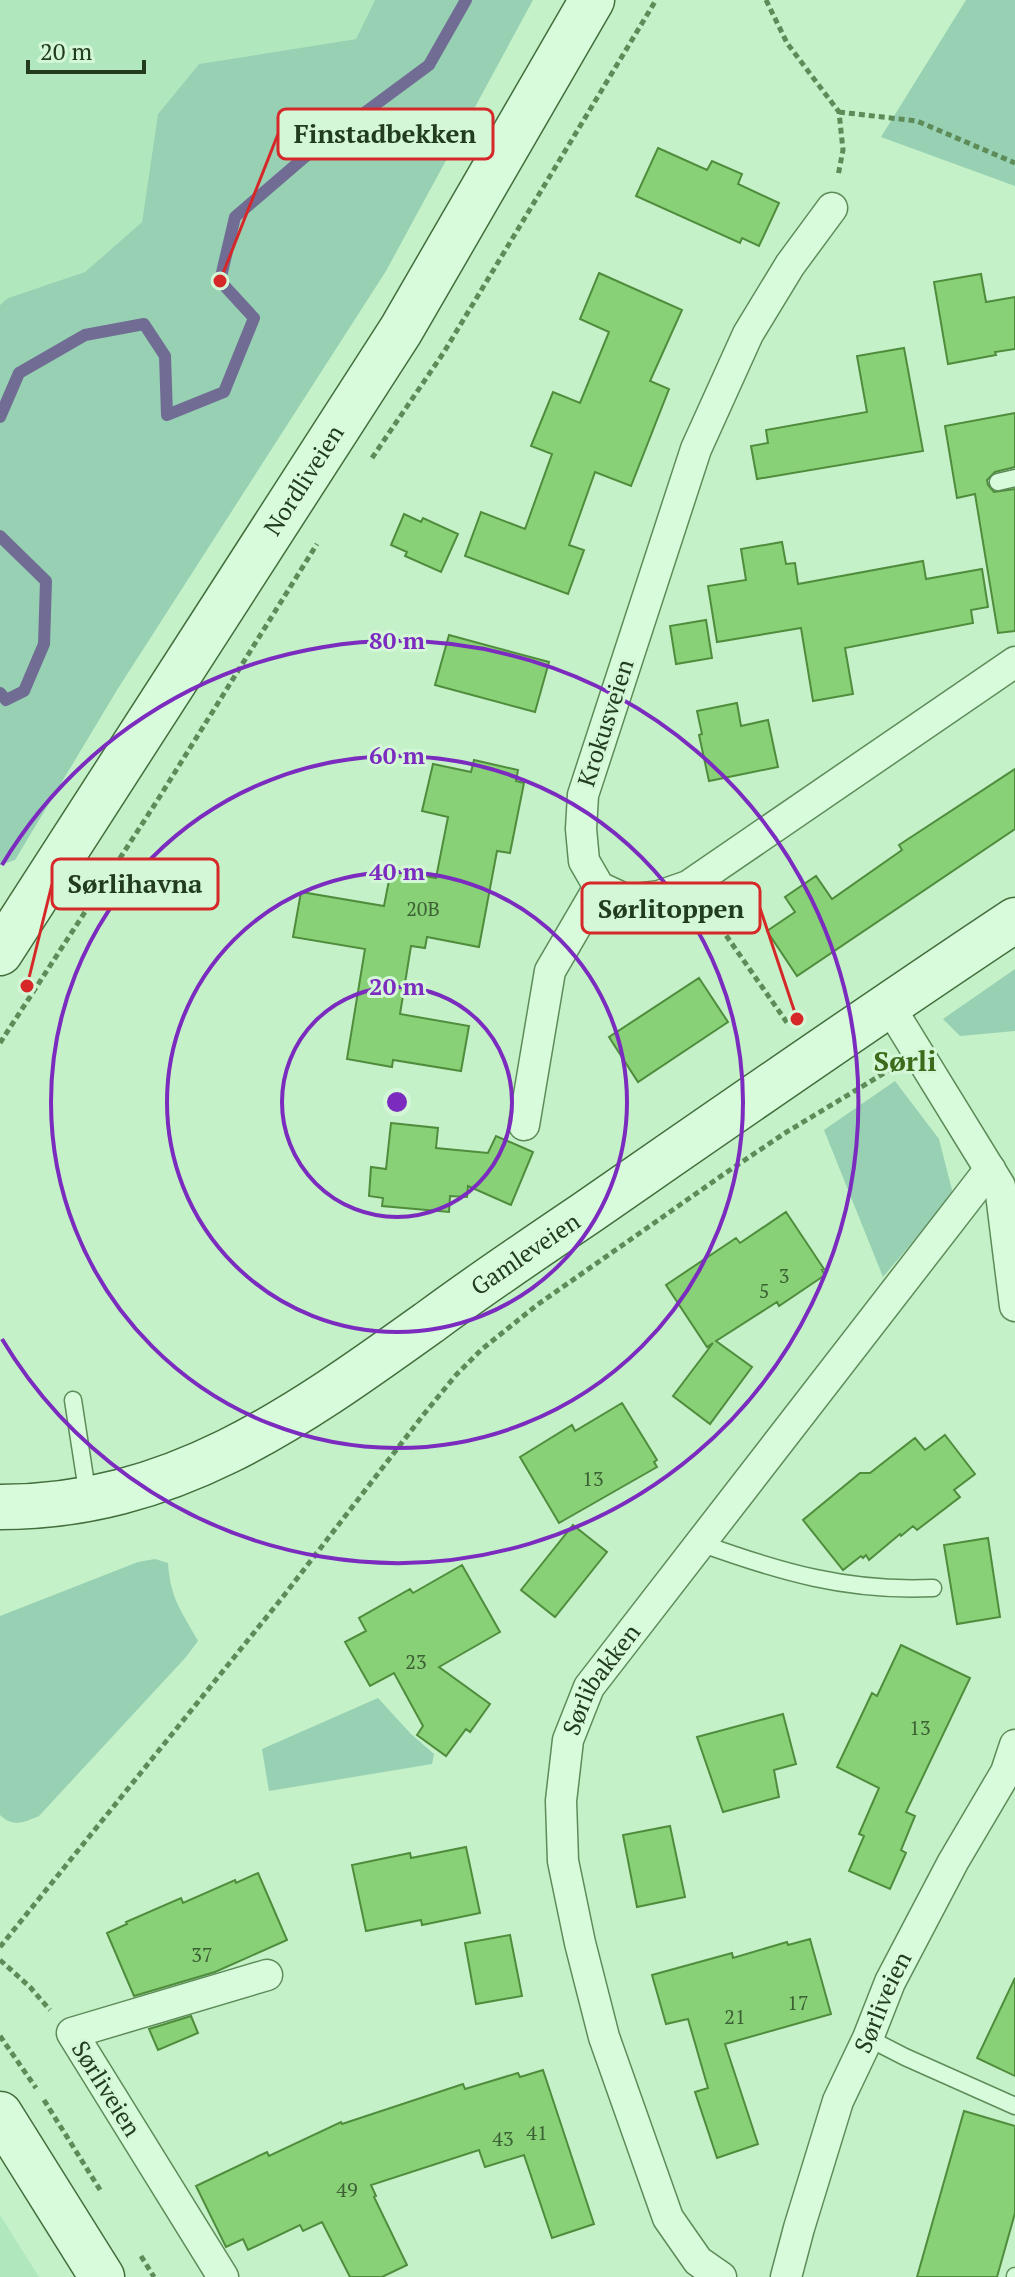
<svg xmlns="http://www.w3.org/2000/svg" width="1015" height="2277" font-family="'PT Serif',serif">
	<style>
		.farmland { fill: #b1e7bd }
		.green { fill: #97d0b3 }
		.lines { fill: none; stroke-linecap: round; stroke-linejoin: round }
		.stream { stroke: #716c93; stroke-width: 12 }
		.building { fill: #89d177; stroke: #4f8d3d; stroke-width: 2 }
		.lane-casing { stroke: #5d8c59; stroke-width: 19 }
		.street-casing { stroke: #5d8c59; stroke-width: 33 }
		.secondary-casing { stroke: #426e3c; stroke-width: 47 }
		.path { stroke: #5d8c59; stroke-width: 5; stroke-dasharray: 6 4; stroke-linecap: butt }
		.lane { stroke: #d8fbdb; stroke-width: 16 }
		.street { stroke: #d8fbdb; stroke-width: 30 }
		.secondary { stroke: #d8fbdb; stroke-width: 44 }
		.ring { fill: none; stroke: #7b2cbf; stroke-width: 4 }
		.labels { text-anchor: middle; stroke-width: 6; stroke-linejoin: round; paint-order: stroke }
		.number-label { font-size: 20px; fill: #3c6134 }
		.street-label { font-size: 24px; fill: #223c1e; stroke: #d4f8d7 }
		.quarter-label { font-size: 28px; font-weight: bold; fill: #3b6b1b; stroke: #d4f8d7 }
		.centre { fill: #7b2cbf; stroke: #d4f8d7; stroke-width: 4 }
		.ring-label { font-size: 24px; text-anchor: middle; font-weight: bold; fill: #7b2cbf; stroke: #d4f8d7; stroke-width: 6; stroke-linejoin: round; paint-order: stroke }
		.leader { fill: none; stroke: #d62828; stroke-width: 3 }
		.callout-dot { fill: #d62828; stroke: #d4f8d7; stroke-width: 3 }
		.callout { fill: #d4f8d7; stroke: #d62828; stroke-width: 3 }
		.callout-label { font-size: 26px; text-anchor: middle; font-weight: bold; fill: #223c1e }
	</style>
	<rect width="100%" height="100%" fill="#c4f1c8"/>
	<path class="farmland" d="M0,0H375L356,39L199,64L158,114L142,222L85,272L8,298L0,305Z
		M0,2215L39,2277H0Z"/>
	<path class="green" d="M375,0H533L386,271L117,690L15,860L0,865V305L8,298L85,272L142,222L158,114L199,64L356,39Z
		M966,0H1015V186L881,137Z
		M1015,969V1031L960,1036L943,1019Z
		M895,1081L939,1139L953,1194L883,1277L824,1130Z
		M155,1559L168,1563C170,1598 182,1612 198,1641L186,1657L39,1816C25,1822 13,1828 0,1815V1616L138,1562Z
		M378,1698L411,1734L434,1754L432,1764L269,1791L262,1749Z"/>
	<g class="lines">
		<path class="stream" d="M0,417L19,373L85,335L144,324L165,356L167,415L224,392L254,318L220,281L235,217L306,156L429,65L466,0
			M0,536L46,581L44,644L24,691L6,700L0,693"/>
	</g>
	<path class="building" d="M658,148L707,170L712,161L742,174L738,184L779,203L759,246L742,238L740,243L636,196Z
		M599,273L682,310L650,381L669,389L631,486L595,472L569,545L584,550L568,594L465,556L481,512L525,529L552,454L531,446L553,392L580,403L609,332L580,319Z
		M981,274L986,302L1015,297V349L995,352L996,355L948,364L934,282Z
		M904,348L923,451L757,479L751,446L768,443L766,430L867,412L857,356Z
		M1015,413V467L995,472L987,480L988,485L994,492L1015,489V631L998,633L975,494L957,498L945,426Z
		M404,514L421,522L423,518L458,534L441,572L405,556L407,552L391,545Z
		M782,542L786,564L795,563L798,584L923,561L926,579L982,569L988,607L971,610L973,623L845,648L853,694L813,701L801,628L717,642L708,586L746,580L741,549Z
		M706,620L712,658L676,664L670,626Z
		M449,635L549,662L535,712L435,685Z
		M737,703L741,726L768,720L778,767L709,781L699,735L702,734L697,711Z
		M474,760L518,770L516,781L524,783L510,853L497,851L479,947L427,937L425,948L411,946L400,1014L469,1026L461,1071L393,1060L392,1067L347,1059L365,949L293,937L301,892L384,906L391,870L436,878L448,817L422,811L433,764L471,772Z
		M1015,769V829L797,976L767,931L795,912L785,897L816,876L832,899L902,850L899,845Z
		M699,978L728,1022L638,1082L609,1037Z
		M391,1123L438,1128L436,1148L488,1153L496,1136L533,1152L511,1205L468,1186L467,1197L450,1196L449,1212L382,1206L383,1198L369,1196L371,1167L386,1169Z
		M786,1212L824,1269L822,1270L825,1275L779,1306L777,1302L716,1341L752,1367L710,1424L673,1396L713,1343L707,1347L666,1285L736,1238L740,1243Z
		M622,1403L657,1460L654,1462L657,1467L559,1523L520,1457L572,1425L575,1431Z
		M945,1435L975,1474L954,1490L960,1497L917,1530L913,1526L901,1536L900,1534L869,1560L866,1555L863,1558L861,1556L843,1570L803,1520L860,1473H870L915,1438L925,1450Z
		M573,1525L607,1552L555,1617L521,1590Z
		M988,1538L1000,1617L957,1624L944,1545Z
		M462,1565L500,1632L439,1667L490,1704L470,1732L466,1729L446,1756L417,1735L423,1726L394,1673L370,1686L345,1642L366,1631L359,1618L410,1589L413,1593Z
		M901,1645L970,1678L906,1812L915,1816L901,1850L906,1853L890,1889L849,1871L864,1836L859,1834L879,1788L837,1767L872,1693L877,1696Z
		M783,1714L796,1764L774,1770L779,1797L723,1812L697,1737Z
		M670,1826L685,1897L637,1907L623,1835Z
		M466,1847L480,1913L422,1925L421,1920L366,1931L352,1865L410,1853L411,1858Z
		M258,1873L287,1940L215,1972L134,1996L107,1933L127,1924L126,1922L181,1898L183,1903L235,1880L236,1883Z
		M510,1935L522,1996L476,2004L465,1943Z
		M810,1939L831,2014L725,2044L758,2144L717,2158L695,2092L708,2088L688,2019L666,2024L652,1975L732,1953L733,1958L787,1942L788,1945Z
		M1015,1978V2076L977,2058Z
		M191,2016L198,2033L158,2050L149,2029Z
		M543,2070L594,2224L552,2238L524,2155L485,2167L479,2150L371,2185L376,2196L374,2197L407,2265L382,2277H350L322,2222L303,2231L300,2225L248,2250L243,2239L226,2247L196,2186L267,2152L269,2156L341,2122L342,2124L463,2084L465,2089L518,2073L520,2077Z
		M964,2111L1015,2126V2213L997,2277H917Z"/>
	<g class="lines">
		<g class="lane-casing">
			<path id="lane" d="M998,482L1015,478
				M73,1400L88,1497
				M700,1543C780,1572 848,1592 933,1588
				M868,2038L905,2057L1015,2106
				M1015,2277V2276"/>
		</g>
		<g class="street-casing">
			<g id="street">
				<path d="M832,208L790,265L748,334L696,449L583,795L581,829L584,861L599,887L627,900L659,896L688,886L1015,662"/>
				<path d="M888,1004L1000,1186L1015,1306"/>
				<path d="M524,1125L550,971L599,887"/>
				<path d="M223,2277L72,2033L267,1975"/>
				<path id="s1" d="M721,2277L698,2261L668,2218L604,2037L580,1943L563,1861L561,1801L568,1740L589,1687L990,1169"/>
				<path id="s2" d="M786,2277L799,2228L838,2101L868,2038L890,1982L953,1862L1006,1772L1015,1745"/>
			</g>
		</g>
		<g class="secondary-casing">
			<g id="secondary">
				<path id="s3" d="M0,953L401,330L592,0"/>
				<path id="s4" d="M0,1507C173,1507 297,1417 431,1321C481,1284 533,1249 585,1214C728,1115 870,1016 1015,920"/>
				<path d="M0,2114L102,2277"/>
			</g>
		</g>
		<path class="path" d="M766,0L787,43L839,112L843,150L838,176
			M839,112L917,121L1015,163
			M372,458L444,352L656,0
			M709,911L788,1024
			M0,1043L157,801L317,544
			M0,1947L282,1598L424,1414L456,1375L481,1350L537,1305L724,1174L785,1133L891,1069
			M0,1960L30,1987L50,2010
			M0,2036L36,2088
			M44,2100L102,2193
			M141,2256L154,2277"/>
		<use href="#lane" class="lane"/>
		<use href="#street" class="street"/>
		<use href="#secondary" class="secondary"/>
	</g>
	<g class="ring">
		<circle cx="397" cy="1102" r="115"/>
		<circle cx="397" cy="1102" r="230"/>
		<circle cx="397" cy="1102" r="346"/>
		<path d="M2 865A461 461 0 1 1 2 1339"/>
	</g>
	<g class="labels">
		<g class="number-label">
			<text x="423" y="916">20B</text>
			<text x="784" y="1283">3</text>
			<text x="764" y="1298">5</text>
			<text x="593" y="1486">13</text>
			<text x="416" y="1669">23</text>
			<text x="920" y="1735">13</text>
			<text x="202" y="1962">37</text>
			<text x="798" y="2010">17</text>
			<text x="735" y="2024">21</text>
			<text x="537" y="2140">41</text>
			<text x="503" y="2146">43</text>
			<text x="347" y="2197">49</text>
		</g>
		<g class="street-label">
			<text dy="8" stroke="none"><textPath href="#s3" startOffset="562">Nordliveien</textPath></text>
			<text transform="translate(606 723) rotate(-72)" y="8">Krokusveien</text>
			<text dy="8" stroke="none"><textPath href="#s4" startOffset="594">Gamleveien</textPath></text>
			<text dy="8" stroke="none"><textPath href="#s1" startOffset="644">Sørlibakken</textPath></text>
			<text dy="8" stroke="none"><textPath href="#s2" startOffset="292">Sørliveien</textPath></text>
			<text transform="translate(106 2089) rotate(58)" y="8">Sørliveien</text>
		</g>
		<g class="quarter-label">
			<text x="905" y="1071">Sørli</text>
		</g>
	</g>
	<circle cx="397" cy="1102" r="12" class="centre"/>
	<g class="ring-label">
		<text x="397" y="649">80 m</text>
		<text x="397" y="764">60 m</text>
		<text x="397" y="880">40 m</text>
		<text x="397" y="995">20 m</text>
	</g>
	<path class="leader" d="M220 281L278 134M27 986L52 884M797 1019L760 908"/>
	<g class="callout-dot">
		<circle cx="220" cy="281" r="8"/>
		<circle cx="27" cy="986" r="8"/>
		<circle cx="797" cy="1019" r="8"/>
	</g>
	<g class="callout">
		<rect x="278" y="109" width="215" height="50" rx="8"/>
		<rect x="52" y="859" width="166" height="50" rx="8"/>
		<rect x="582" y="883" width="178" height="50" rx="8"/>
	</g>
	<g class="callout-label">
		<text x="385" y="143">Finstadbekken</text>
		<text x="135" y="893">Sørlihavna</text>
		<text x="671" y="918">Sørlitoppen</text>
	</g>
	<path d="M28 60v12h116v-12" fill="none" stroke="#223c1e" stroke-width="4"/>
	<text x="40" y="60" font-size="24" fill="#223c1e" stroke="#d4f8d7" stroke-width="6" paint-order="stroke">20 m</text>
</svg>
